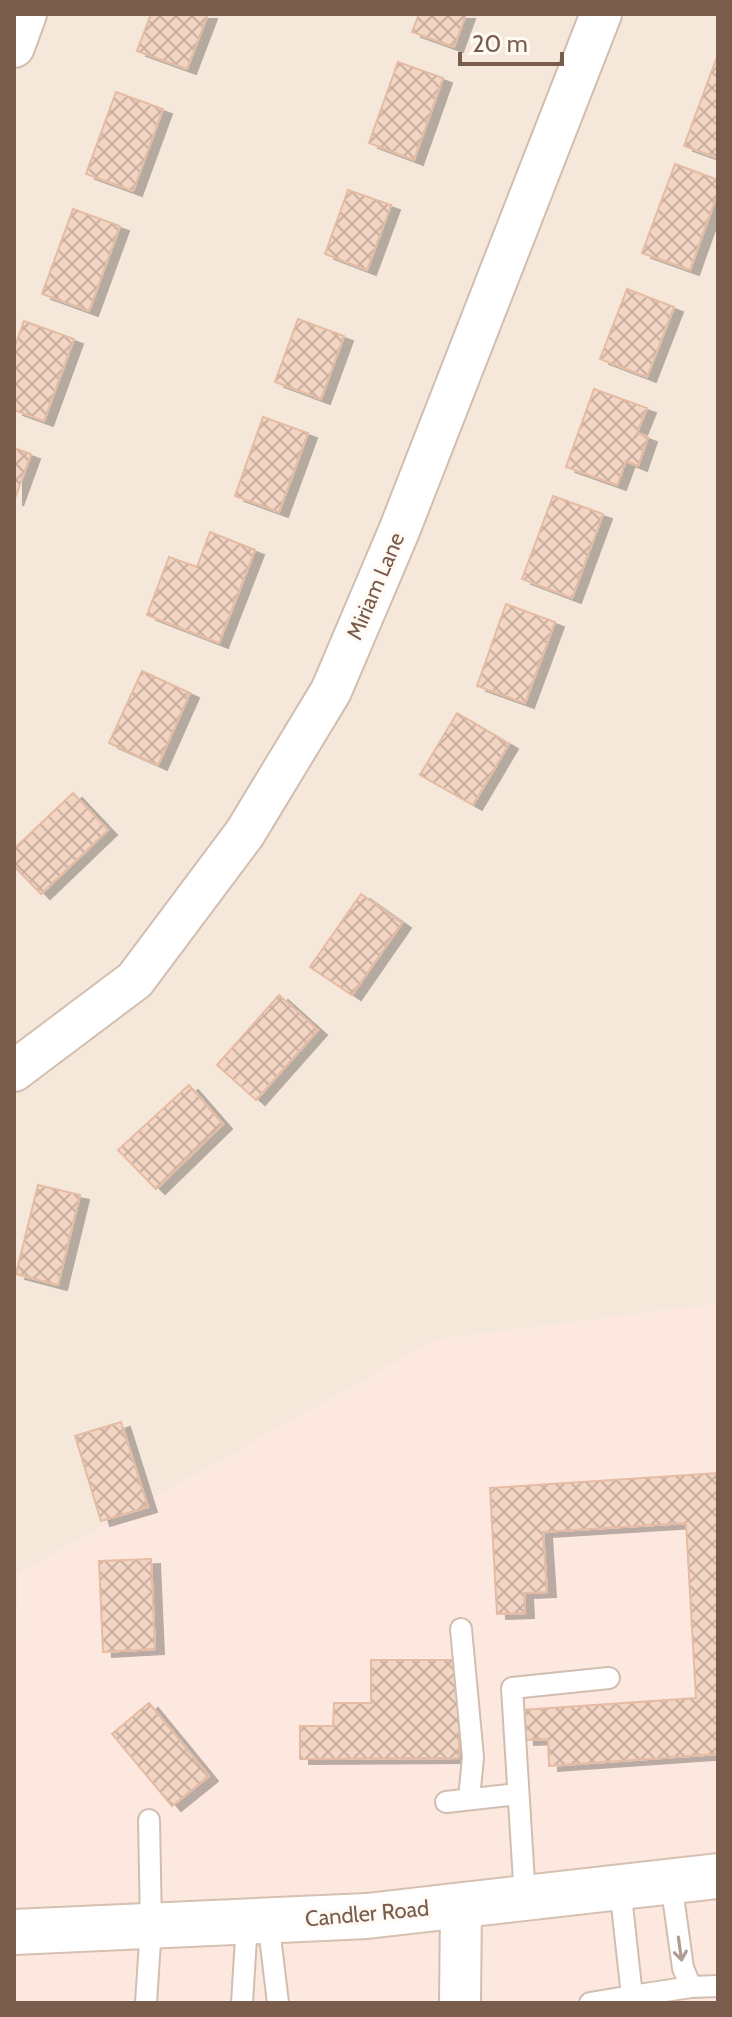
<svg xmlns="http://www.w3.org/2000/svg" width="732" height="2017" font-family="Cabin,sans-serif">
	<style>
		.residential { fill: #f5e8da }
		.commercial { fill: #fde8e0 }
		.building { fill: url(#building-cross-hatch); stroke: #e6bba3; stroke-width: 2; filter: url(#shadow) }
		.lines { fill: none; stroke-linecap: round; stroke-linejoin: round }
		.service-casing { stroke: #d1beb0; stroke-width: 24 }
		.minor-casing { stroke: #d1beb0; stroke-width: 44 }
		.secondary-casing { stroke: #d6c0b0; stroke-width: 48 }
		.service { stroke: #fff; stroke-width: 20 }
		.minor { stroke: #fff; stroke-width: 40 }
		.secondary { stroke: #fff; stroke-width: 44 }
		.oneway { stroke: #af9d94 }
		.labels { text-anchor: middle; stroke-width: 6; stroke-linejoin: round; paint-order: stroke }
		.street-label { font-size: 22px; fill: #7a5c4d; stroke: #fffaf3 }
	</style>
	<defs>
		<pattern id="building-cross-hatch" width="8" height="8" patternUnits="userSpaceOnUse" patternTransform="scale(2)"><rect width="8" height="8" fill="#f3d5c3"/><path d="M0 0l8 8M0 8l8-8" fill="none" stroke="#cab0a1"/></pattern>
		<filter id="shadow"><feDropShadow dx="9" dy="5" stdDeviation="0" flood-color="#0004"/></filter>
	</defs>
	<rect width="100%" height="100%" fill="#fdf6ec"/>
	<path class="residential" d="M14,14H718V1304L435,1340L14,1679Z"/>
	<path class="commercial" d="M718,1304V2003H14V1679L19,1573L435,1340Z"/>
	<path class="building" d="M151,14H208L187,69L137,51Z
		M419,14H466L454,47L412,32Z
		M717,57H718V158L684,146Z
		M398,62L443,78L414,160L369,143Z
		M116,92L163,109L133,191L86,174Z
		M675,164L718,180V192L690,270L642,253Z
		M348,190L391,205L367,270L325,254Z
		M73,209L120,226L89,311L42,294Z
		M627,289L674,307L647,377L600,359Z
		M298,319L344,336L321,399L275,382Z
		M24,321L74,339L44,421L14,410V349Z
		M594,389L647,408L637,433L648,437L638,466L626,461L617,485L566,467Z
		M263,417L308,433L279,512L235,496Z
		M14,448L31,454L14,501Z
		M553,496L603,514L572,598L522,579Z
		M210,532L255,550L219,643L147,615L169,557L197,567Z
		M506,604L555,622L525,703L477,686Z
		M142,671L190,693L158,765L109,743Z
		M457,713L509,744L473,805L420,775Z
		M73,793L108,830L41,894L14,866V849Z
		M361,894L402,923L352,995L310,967Z
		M279,995L318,1030L256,1100L217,1065Z
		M189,1085L223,1124L156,1189L118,1150Z
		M38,1185L80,1195L58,1285L16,1274Z
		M121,1422L148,1507L101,1521L75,1436Z
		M718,1473V1754L549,1766L548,1739L525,1740L523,1710L696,1698L686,1523L543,1532L547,1592L524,1593L525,1613L497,1614L490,1488Z
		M151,1559L155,1649L103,1652L99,1561Z
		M371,1660H459V1758L300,1759V1726H333L334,1703H371Z
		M149,1703L209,1776L172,1806L112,1734Z"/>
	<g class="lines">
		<g class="service-casing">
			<path id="service" d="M461,1629L473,1757L469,1799
				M446,1802L518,1794
				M671,1882L683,1968L691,1987L718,1986
				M620,1887L632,1996L691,1987
				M525,1898L512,1688L609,1678
				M268,1920L278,2003
				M146,2003L151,1926L149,1820
				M242,2003L247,1922
				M590,2003L632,1996"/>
		</g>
		<g class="minor-casing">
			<path id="minor" d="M14,47L26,14
				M14,1071L135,980L245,833L331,691L399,531L601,14
				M460,2003L461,1905"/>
		</g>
		<g class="secondary-casing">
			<path id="secondary" d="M14,1932L367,1916L718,1876"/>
		</g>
		<use href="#service" class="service"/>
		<use href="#minor" class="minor"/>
		<use href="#secondary" class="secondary"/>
	</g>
	<defs><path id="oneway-shaft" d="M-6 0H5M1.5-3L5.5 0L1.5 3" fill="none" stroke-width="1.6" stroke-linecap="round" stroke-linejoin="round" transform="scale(2)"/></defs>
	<use class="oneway" href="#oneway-shaft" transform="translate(680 1949) rotate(82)"/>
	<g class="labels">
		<g class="street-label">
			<text transform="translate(375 586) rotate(-67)" y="8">Miriam Lane</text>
			<text transform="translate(367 1913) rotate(-5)" y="8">Candler Road</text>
		</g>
	</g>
	<rect width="732" height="2017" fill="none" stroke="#7a5c4d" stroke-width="32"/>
	<path d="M460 52v12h102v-12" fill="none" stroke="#7a5c4d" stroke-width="4"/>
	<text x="472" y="52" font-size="24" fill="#7a5c4d" stroke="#fffaf3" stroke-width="6" paint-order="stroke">20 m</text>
</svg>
